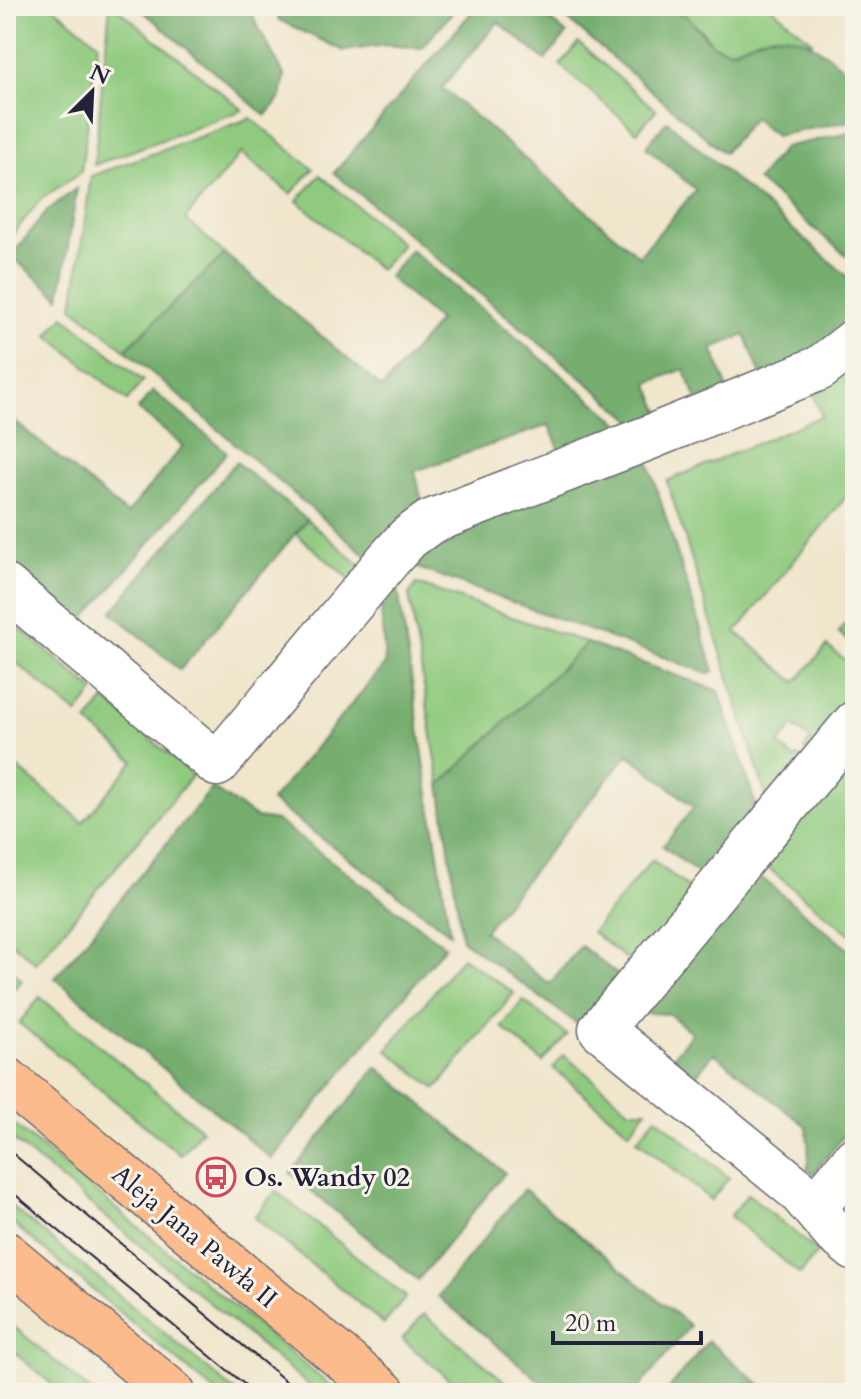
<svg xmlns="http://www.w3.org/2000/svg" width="861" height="1399" font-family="Cardo,serif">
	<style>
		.green { fill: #90ca7f; stroke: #59765d; stroke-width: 2 }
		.forest { fill: #74ae6e; stroke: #4b6854; stroke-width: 2 }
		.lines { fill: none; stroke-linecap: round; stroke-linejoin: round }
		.street-casing { stroke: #6a676e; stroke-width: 47 }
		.primary-casing { stroke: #6a676e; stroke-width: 47 }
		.street { stroke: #fff; stroke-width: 44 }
		.primary { stroke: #fbbb8c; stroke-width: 44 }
		.tram { stroke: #22223b; stroke-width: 2 }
		.labels { text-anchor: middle; stroke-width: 6; stroke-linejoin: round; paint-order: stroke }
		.poi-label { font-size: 26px; font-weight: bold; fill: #22223b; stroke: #f7f3e8; text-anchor: start }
		.street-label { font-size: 26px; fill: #22223b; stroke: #f7f3e8 }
	</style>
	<rect width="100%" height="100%" fill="#f7f3e8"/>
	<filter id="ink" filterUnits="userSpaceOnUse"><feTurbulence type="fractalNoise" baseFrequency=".0125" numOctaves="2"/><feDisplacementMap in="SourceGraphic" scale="16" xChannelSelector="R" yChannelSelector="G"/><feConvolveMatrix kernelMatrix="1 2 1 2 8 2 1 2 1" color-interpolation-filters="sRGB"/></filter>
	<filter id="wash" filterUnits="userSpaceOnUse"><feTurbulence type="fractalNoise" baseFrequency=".006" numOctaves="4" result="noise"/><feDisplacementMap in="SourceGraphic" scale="32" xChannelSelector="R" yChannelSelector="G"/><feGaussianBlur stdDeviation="1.8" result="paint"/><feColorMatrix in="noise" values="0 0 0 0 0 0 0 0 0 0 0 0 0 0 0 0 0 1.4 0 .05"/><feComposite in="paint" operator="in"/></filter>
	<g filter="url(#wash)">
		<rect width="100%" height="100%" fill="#f0e6cc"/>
		<path class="green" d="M6,6H52L98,43L81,172L41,199L6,243Z
			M110,6H114L243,110L94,165Z
			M657,6H770L813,42L784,36H764L730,50L713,45L702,30Z
			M579,43L656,110L637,132L560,65Z
			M251,118L313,169L291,194L241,153L185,219L225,254L125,350L73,307L91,176Z
			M320,175L402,244L380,270L297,201Z
			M64,316L143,381L127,401L48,335Z
			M855,359V486L736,632L796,682L827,646L855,668V704L812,756L804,750L811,740L793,726L779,745L795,759L798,756L807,763L770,808L667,481L822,416L810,386Z
			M307,520L367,571L356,584L296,534Z
			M417,584L587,643L440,785L409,594Z
			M855,612V646L838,632Z
			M18,627L95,691L77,714L6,654V642Z
			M105,700L193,775L36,963L6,937V758L83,822L134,761L87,722Z
			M855,756V938L763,864Z
			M652,860L697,894L637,967L592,932Z
			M462,957L514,993L436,1089L387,1050Z
			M6,966L22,980L6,1000Z
			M40,997L202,1130L181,1155L19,1023Z
			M523,1000L567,1035L543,1062L502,1027Z
			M564,1055L630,1110H647L629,1132L553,1068Z
			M656,1117L729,1178L711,1200L637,1140Z
			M6,1118L339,1393H318L6,1134Z
			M276,1191L406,1297L384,1324L254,1217Z
			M748,1194L818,1252L800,1274L730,1216Z
			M6,1202L237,1393H217L6,1218Z
			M424,1314L519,1393H466L402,1339Z
			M6,1320L93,1393H62L6,1345Z"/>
		<path class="forest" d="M137,6H251L255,21L285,77L281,97L266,116Z
			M274,6H458L422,48L386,45L344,51L279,20Z
			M477,6H533L567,34L545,60L498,22L442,88L639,256L696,190L646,147L667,121L855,283V329L762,378L745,335L712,348L729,392L699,404L684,369L648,383L663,418L642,428L334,173Z
			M552,6H657L686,15L713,45L730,50C742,47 754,39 766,36C804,29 829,56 855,78V120L775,136L753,118L724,153Z
			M855,132V263L757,180L784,147Z
			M77,188L60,298L11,256L48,210Z
			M411,250L630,432L564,460L549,425L415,471L423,506L374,562L125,350L225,254L382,388L439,321L388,277Z
			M153,391L227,452L82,622L6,558V414L127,514L183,446L138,409Z
			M645,451L714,671L709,674L410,565L440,531Z
			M236,462L307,520L180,670L112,612Z
			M396,576L450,933L271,801L385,664L380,595Z
			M587,643L719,691L760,818L708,881L663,846L694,807L628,754L484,931L549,984L581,946L624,980L584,1029L462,940L440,785Z
			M212,788L257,818L277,821L445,946L272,1159L55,978Z
			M750,868L855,955V1122L813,1174L807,1169L809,1162L807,1127L714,1053L695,1076L672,1058L692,1033L669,1014L632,1012L659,993L670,981L662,973Z
			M377,1067L505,1173L418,1280L290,1173Z
			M524,1189L690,1326L635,1393H554L438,1296Z
			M708,1341L771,1393H665Z"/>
	</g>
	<g filter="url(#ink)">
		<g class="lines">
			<g class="street-casing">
				<path id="street" d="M6,587L217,764L389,559L408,538L430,522L648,438L820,368L855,341
					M855,723L601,1029L798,1190L833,1231L855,1249
					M814,1208L855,1159"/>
			</g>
			<g class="primary-casing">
				<path id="primary" d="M6,1079L384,1393
					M6,1254L173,1393"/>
			</g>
			<use href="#street" class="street"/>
			<use href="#primary" class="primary"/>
			<path class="tram" d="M6,1148L300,1393
				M6,1187L255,1393"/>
		</g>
	</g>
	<defs>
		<g id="bus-ring" transform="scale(2)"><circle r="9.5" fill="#f7f3e8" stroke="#d1495b" stroke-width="1.5"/><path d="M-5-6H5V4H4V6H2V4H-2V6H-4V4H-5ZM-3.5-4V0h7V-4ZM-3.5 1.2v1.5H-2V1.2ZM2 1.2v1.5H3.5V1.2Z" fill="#d1495b"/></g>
	</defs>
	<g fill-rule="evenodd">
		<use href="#bus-ring" x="216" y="1177"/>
	</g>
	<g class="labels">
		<g class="poi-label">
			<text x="244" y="1186">Os. Wandy 02</text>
		</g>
		<g class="street-label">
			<text transform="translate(195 1236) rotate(40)" y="9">Aleja Jana Pawła II</text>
		</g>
	</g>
	<rect width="861" height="1399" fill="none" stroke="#f7f3e8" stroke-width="32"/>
	<g transform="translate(92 92) rotate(24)" stroke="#f7f3e8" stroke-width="6" paint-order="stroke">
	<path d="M0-6L14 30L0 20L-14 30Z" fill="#22223b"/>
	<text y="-12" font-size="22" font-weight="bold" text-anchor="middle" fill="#22223b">N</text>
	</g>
	<path d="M553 1331v12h148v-12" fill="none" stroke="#22223b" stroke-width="4"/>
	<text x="565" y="1331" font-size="24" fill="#22223b" stroke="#f7f3e8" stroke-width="6" paint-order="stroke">20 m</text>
</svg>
